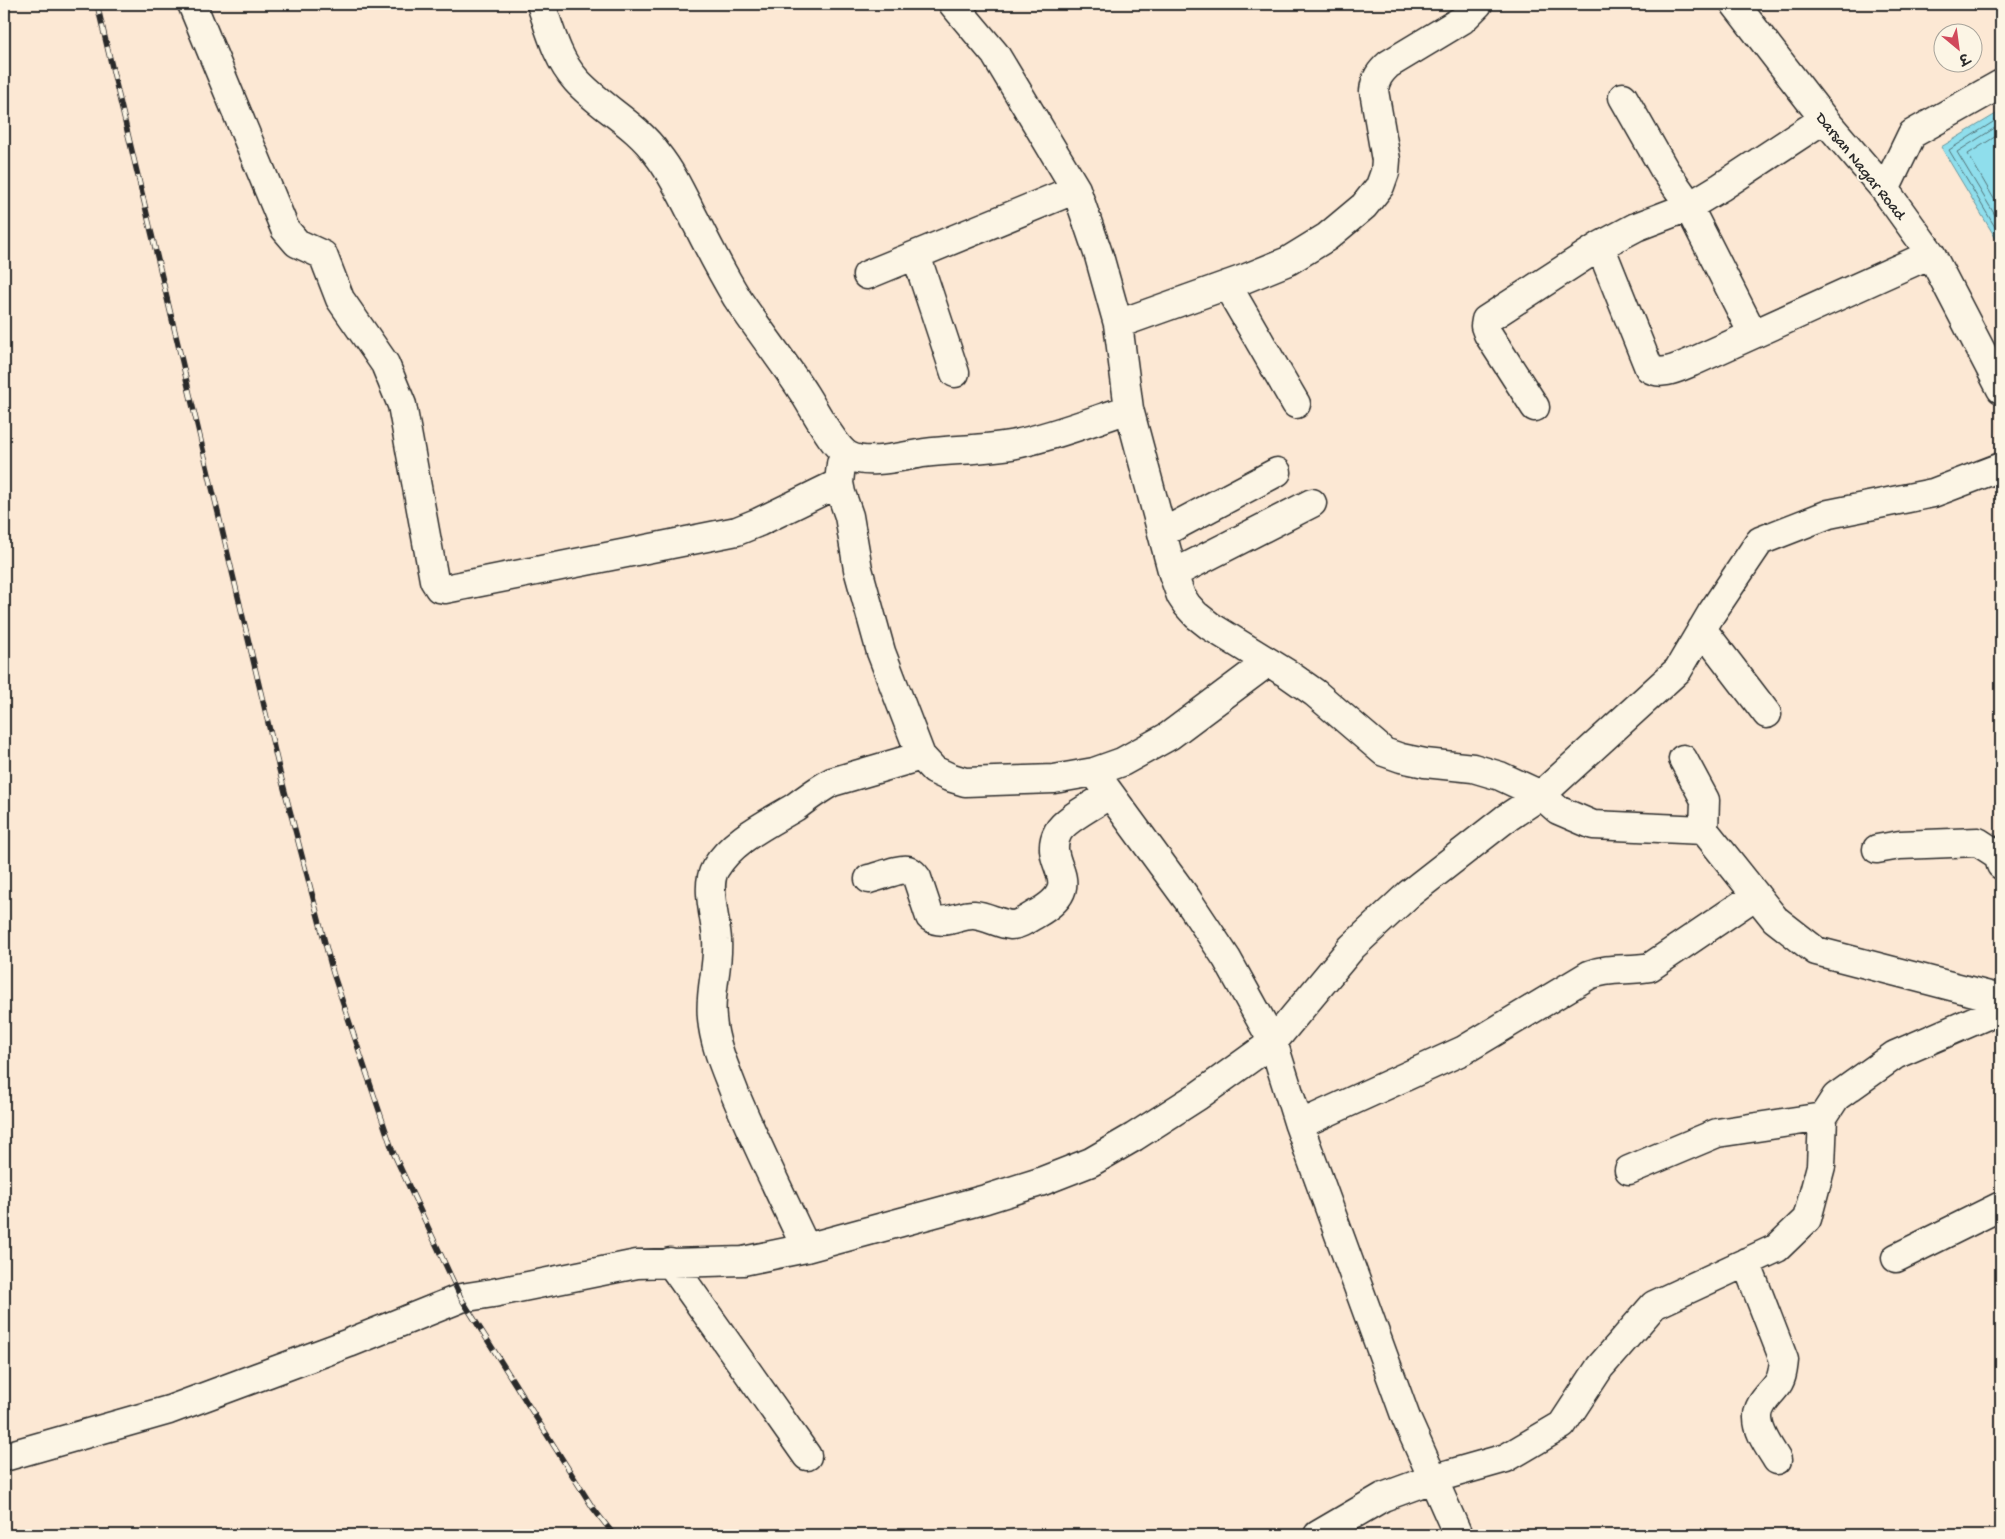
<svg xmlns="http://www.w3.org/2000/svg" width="2005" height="1539" font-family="'Gochi Hand','Playpen Sans Deva',sans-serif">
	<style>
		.water { fill: #8fdeec; stroke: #67969f }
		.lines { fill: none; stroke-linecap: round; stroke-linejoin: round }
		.shore { stroke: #537378; stroke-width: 1 }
		.minor-casing { stroke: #2b2b2b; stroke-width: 31 }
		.minor { stroke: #fcf5e5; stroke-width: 28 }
		.rail-casing { stroke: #2b2b2b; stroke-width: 5.5 }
		.rail { stroke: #fcf5e5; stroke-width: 4; stroke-dasharray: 11; stroke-linecap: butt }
		.labels { text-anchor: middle; stroke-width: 4; stroke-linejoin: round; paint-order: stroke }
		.street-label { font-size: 16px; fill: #2b2b2b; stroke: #fcf5e5 }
	</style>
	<rect width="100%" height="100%" fill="#fce8d4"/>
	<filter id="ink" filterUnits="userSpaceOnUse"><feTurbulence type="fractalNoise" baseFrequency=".02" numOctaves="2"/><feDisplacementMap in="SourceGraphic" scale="10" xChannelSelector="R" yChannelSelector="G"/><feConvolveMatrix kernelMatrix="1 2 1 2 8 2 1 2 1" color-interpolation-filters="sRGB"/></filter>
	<g filter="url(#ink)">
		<path class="water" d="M2001,111V247L1941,147Z"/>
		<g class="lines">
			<path class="shore" d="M2001,117L1949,150L2001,237
				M2001,124L1957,152L2001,225
				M2001,133L1968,154L2001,211"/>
			<g class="minor-casing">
				<path id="minor" d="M192,4L285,229L297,243L323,255L340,299L385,364L402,405L434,580L439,588L445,589L737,531L759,522L839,483
					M541,4C550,30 557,59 576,80C600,107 636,124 657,154C673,174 683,197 695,220C708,246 722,273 737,298C759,331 784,362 805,395C814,409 835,449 849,456C868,466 903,456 924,453C955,449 986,450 1016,444C1055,436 1092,421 1129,409
					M953,4L995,54L1076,189L1099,256L1118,324L1129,409L1173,574L1181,596L1187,605L1196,615L1210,626L1288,674L1315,693L1384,752L1401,758L1425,763L1473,768L1500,776L1541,795L1558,810L1593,825L1704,830L1775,919L1816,951L2001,999
					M1735,4L1824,119L1885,190L1931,254L2001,389
					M1623,97L1664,169L1683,196L1753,334
					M1885,190L1912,134L2001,84
					M1600,246L1649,368C1662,377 1679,367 1692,362L1931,254
					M916,255L955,373
					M867,275L1076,189
					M1227,285L1296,404
					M1118,324L1244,279L1288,261L1327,237L1364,206L1380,186L1385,172L1386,160L1374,91C1375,79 1380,72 1389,64L1462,20L1478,4
					M1535,407L1488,334L1485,326L1486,320L1600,246L1636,227L1688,207L1721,187L1824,119
					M841,464L839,483L841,493L849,516L858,569L881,652L921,756L934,770L949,777L965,782L1054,779L1094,772L1122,762L1169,736L1268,662
					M1162,533L1277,472
					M1173,574L1312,503
					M1702,629L1767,714
					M1683,759L1705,800L1704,830
					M1094,772L1187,899L1227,959L1273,1042L1299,1125L1406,1418L1458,1535
					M1877,849L1900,845L1978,842L1998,855L2001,865
					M869,879C878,877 900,868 908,870C912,872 915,875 917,878L930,917C943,927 960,914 974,915C987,916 999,924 1011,925C1020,925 1029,918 1036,914C1091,883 1040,865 1058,832C1066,818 1096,804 1110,794
					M1299,1125L1464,1050L1589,975C1609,967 1629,971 1650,967L1756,895
					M1629,1170L1717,1133L1823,1117
					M806,1248C782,1197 757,1146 735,1094C726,1070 714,1045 712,1018C709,992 719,966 717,940C716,920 705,886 715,869C732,840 767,824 795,807C807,798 819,789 832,782L921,756
					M1896,1258L2001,1206
					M670,1262L807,1456
					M1746,1262L1784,1360C1783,1368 1783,1375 1779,1382C1772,1394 1757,1403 1758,1418C1758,1433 1770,1448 1777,1460
					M4,1457L169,1410L349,1343L461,1298L493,1293L637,1264L743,1261L806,1248L986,1199L1040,1182L1091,1162L1134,1137L1198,1096L1273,1042L1352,947L1409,894L1505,819L1541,795L1678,670L1711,614L1760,541L1829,514L1933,493L2001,467
					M1318,1535L1383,1497L1432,1479L1506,1458L1562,1425L1600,1367L1654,1305L1777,1248L1807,1219L1821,1166L1823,1117L1836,1097L1895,1055L2001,1009"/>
			</g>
			<use href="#minor" class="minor"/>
			<g class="rail-casing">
				<path id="rail" d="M97,4L280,773L333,973L393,1152L461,1298L593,1508L614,1535"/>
			</g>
			<use href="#rail" class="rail"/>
		</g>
	</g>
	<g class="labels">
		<g class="street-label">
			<text transform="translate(1862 165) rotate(51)" y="6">Darsan Nagar Road</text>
		</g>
	</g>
	<rect width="2005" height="1539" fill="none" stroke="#fcf5e5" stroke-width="20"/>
	<rect x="10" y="10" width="1985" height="1519" fill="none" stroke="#2b2b2b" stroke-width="2" filter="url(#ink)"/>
	<g transform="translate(1958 48) rotate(151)"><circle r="24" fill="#fcf5e5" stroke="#a8a49b"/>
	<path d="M0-4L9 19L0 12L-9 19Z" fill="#d1495b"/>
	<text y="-8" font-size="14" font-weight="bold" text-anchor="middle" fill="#2b2b2b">उ</text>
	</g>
</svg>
